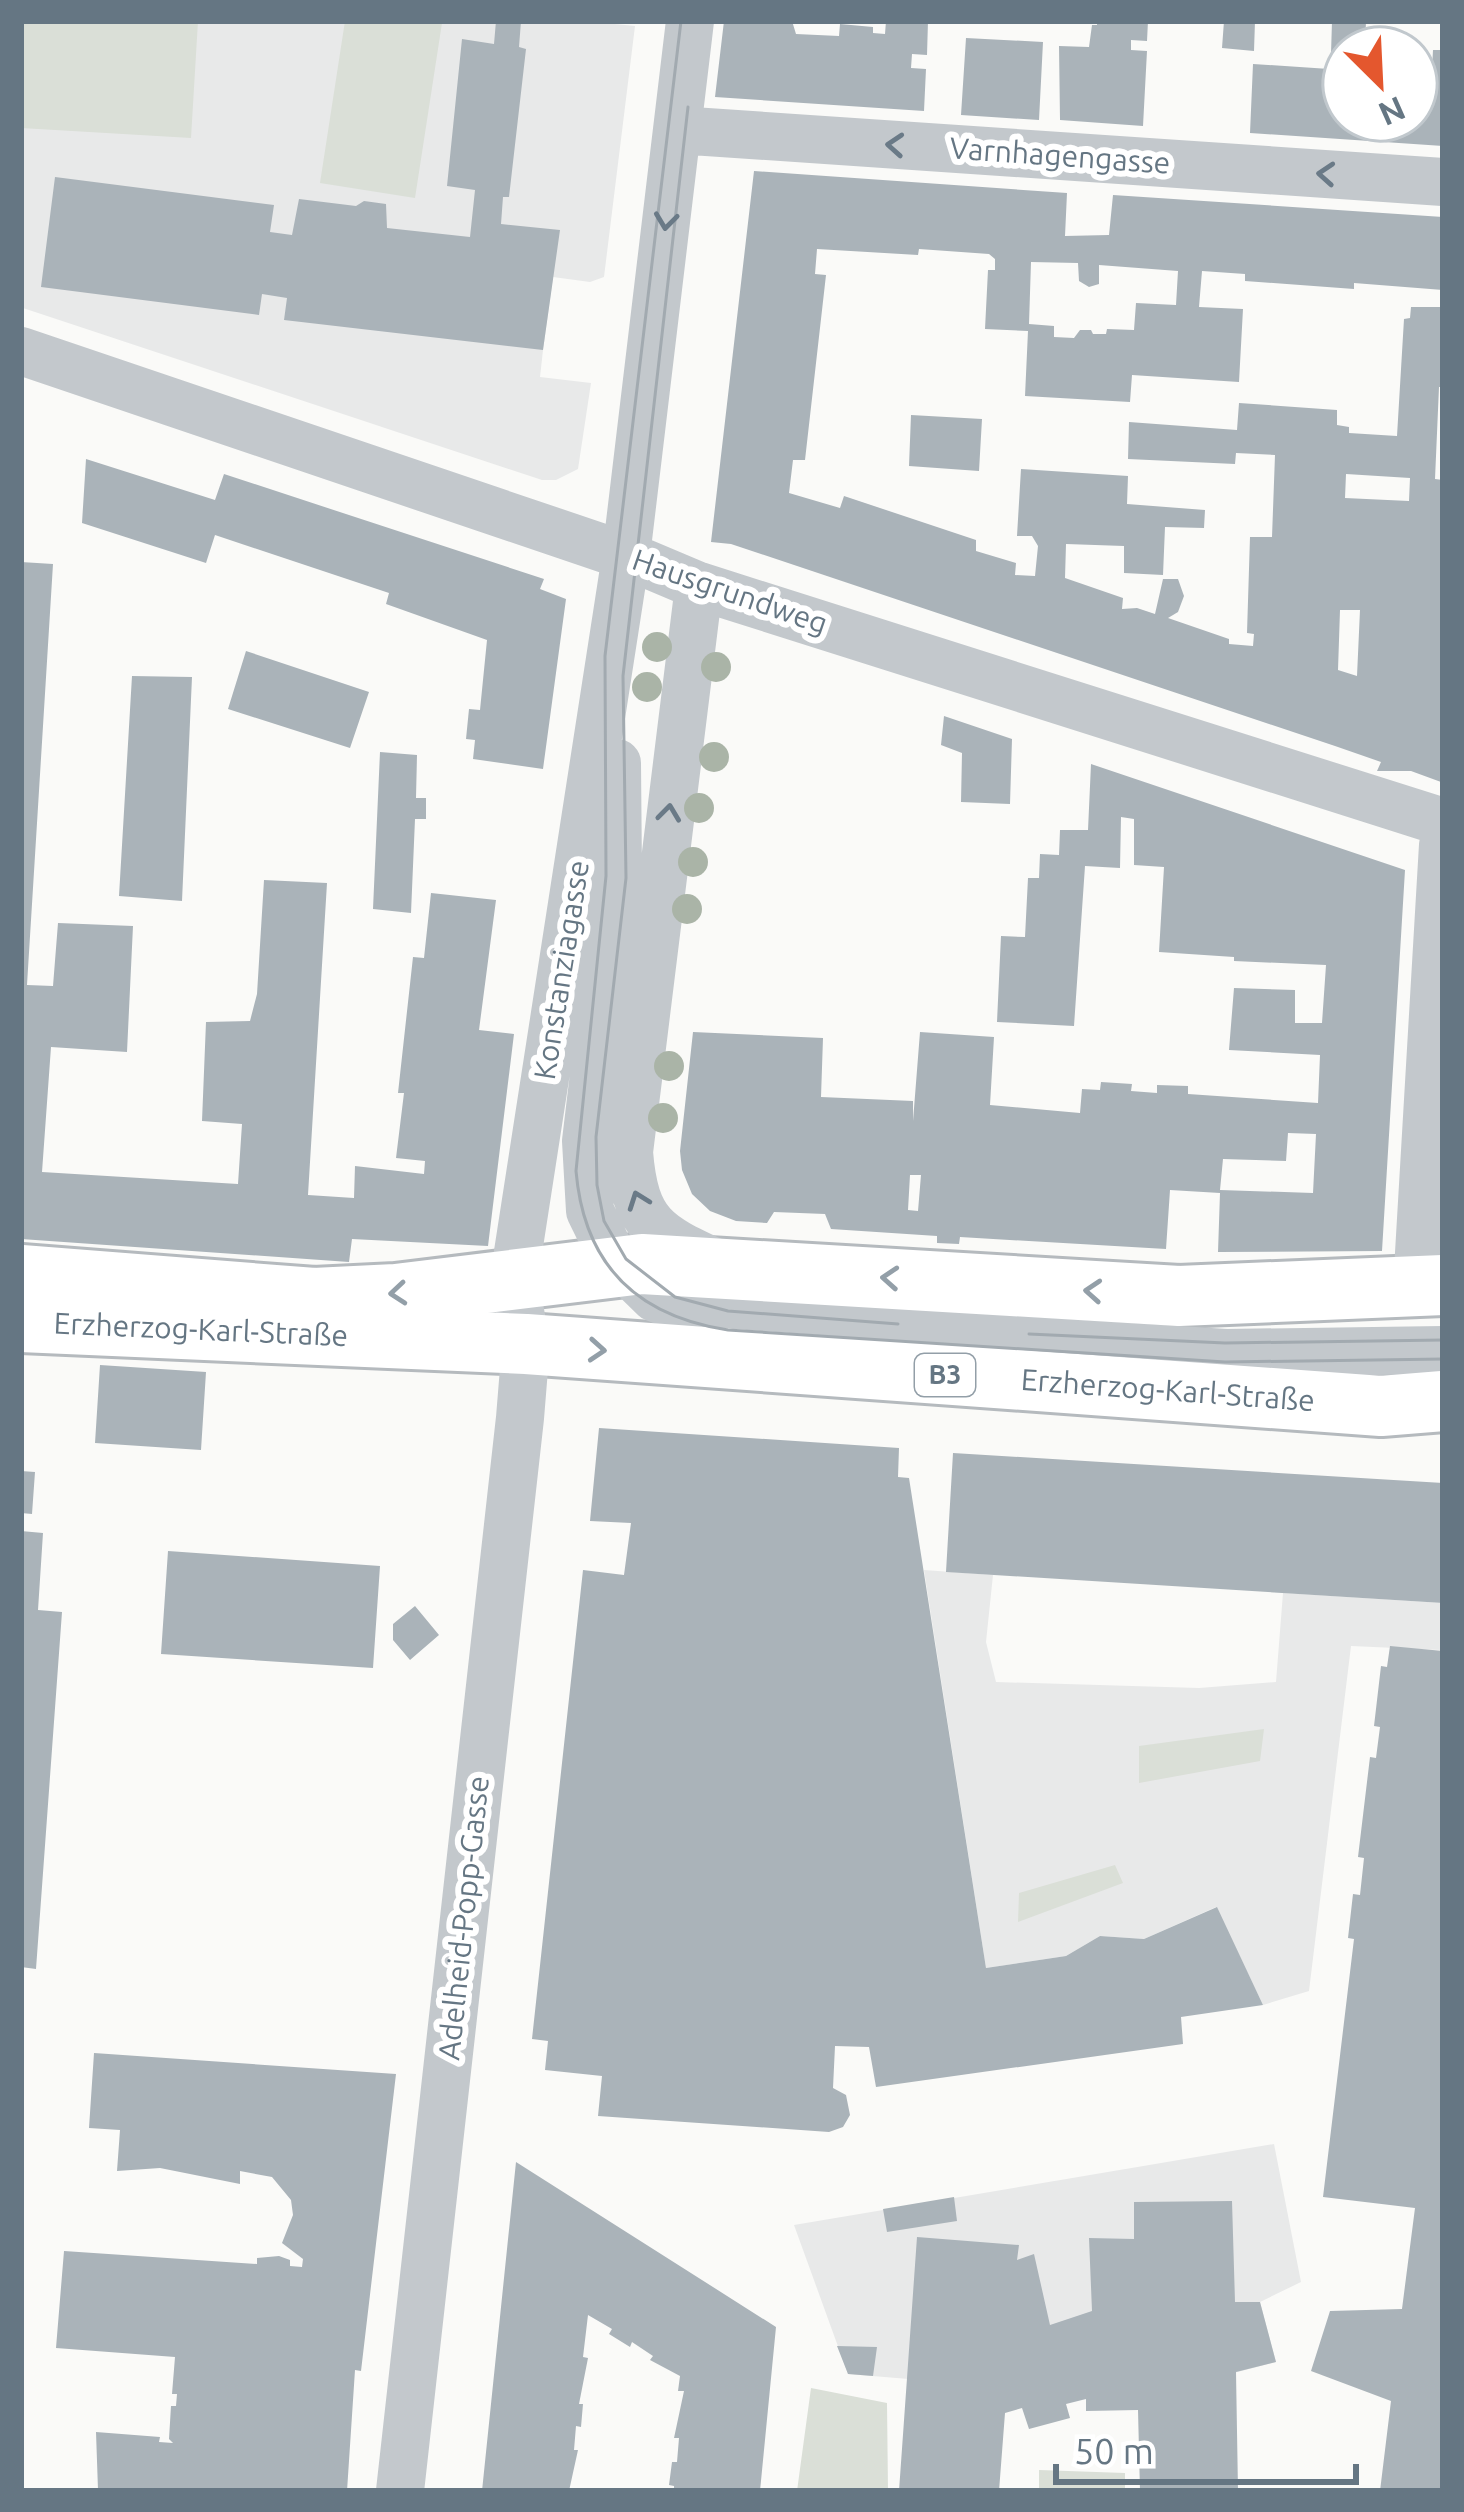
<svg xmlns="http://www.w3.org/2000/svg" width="1464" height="2512" font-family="Ubuntu,sans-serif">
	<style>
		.built { fill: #e8e9e9 }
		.green { fill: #dadfd7 }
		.building { fill: #aab3b9; fill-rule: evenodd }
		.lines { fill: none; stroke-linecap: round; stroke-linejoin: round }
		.major-casing { stroke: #b5babe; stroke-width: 66 }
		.minor { stroke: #c3c8cc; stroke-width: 48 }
		.major { stroke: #fff; stroke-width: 60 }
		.tram { stroke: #a2aab0; stroke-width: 3 }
		.tree { fill: #aab4a7 }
		.oneway { stroke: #6a7a87 }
		.oneway2 { stroke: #939fa8 }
		.labels { text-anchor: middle; stroke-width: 12; stroke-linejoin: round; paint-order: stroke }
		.shield { fill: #fff; stroke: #939fa8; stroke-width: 3 }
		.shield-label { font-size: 27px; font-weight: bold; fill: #657683 }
		.street-label { font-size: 30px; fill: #657683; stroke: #fff }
	</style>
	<rect width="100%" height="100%" fill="#fafaf8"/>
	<path class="built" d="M21,21H585L635,26L604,277L590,282L553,277L543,350L540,377L591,383L578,469L556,480H542L23,308Z
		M924,1570L993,1575L986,1642L996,1682L1199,1688L1276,1682L1283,1593L1443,1603L1441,1650L1351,1646L1309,1991L1263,2005L1216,1907L1144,1939L1100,1936L1066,1956L986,1968Z
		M1274,2144L1301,2282L1260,2302L1276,2362L1138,2398L848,2374L794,2225Z"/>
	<path class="green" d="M21,21H198L191,138L21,128Z
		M345,21L442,23L415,198L320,183Z
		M1264,1729L1260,1761L1139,1783V1746Z
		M1115,1865L1123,1883L1018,1922L1019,1893Z
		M811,2388L887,2403L888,2491H797Z
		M1039,2470L1125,2473V2491H1039Z"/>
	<path class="building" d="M496,21H521L519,47L526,49L509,197H503L501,224L560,230L543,350L284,320L287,298L262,294L259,315L41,287L55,177L274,205L270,232L292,235L299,199L356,206L364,201L386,204L387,228L470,237L475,190L447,186L462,39L494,44Z
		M724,21H792L796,34L839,36L840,24L873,27V33L885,34L886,21H928L927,55L912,54L911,68L926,69L924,111L715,97Z
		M1097,21H1148L1147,41L1131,40V50L1147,51L1143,126L1060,120L1059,46L1089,47L1092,25H1097Z
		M1224,21H1255L1254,51L1222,48Z
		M1332,21H1366L1365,48H1344V55L1331,54Z
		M966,38L1043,42L1039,120L961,115Z
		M1433,50H1443V146L1250,133L1253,64L1344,70V120H1416V75L1423,76V69H1432Z
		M754,171L1067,193L1065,236L1109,235L1113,195L1443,217V290L1354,283V289L1245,281V274L1202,271L1199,307L1243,309L1239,382L1132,375L1130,402L1025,396L1028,331L985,329L988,270H995V259L989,254L919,249L918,255L817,249L815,274L826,275L805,460H793L789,493L840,508L844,496L976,540V551L1016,563L1015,575L1035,576L1038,546L1032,536H1017L1021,469L1128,476L1127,504L1205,510L1204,528L1165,527L1163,575L1124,573V546L1066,544L1065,578L1123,598L1122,609L1137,608L1155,614L1163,579H1178L1184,596L1178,612L1168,618L1229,639V644L1253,646L1254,634L1247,633L1250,537H1272L1275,455L1236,453L1235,464L1128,459L1129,422L1237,430L1239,403L1337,410V425L1349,427V433L1397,436L1404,319L1410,318L1411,307H1441L1443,387H1439L1435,479L1443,480L1441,782L1411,771H1377L1381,762L1335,746L731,544L711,542ZM1031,262L1078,263L1079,281L1089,287L1099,284V265L1178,271L1176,305L1136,303L1134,330L1107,329L1106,334H1093L1091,330H1080L1074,338L1054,337V326L1029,324ZM1346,474L1410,478L1409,501L1345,498ZM1340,610H1360L1357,676L1338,670Z
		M911,415L982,419L979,471L909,466Z
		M86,459L215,500L224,474L544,579L540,589L566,599L543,769L473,759L475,740L466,739L469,709L480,710L487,640L386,604L389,593L215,535L206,563L82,523Z
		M21,562L53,564L27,985L53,986L58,923L133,926L127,1052L51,1047L42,1172L238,1184L242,1124L202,1121L206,1022L250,1021L257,994L264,880L327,883L308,1195L354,1198L355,1166L424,1174L425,1161L396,1158L404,1093H398L413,957L424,958L431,893L496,900L479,1030L514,1034L488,1246L352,1239L349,1262L21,1239Z
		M246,651L369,692L350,748L228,709Z
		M132,676L192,677L182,901L119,896Z
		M944,716L1012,739L1010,804L961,802L962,753L941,745Z
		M380,752L417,755L416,798H426V819H415L411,913L373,909Z
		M1091,764L1405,870L1382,1251L1218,1252L1220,1193L1170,1190L1166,1249L960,1237L959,1244L937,1243V1236L831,1229L825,1214L774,1212L767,1223L736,1221L710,1211L692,1194L682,1170L680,1151L693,1032L823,1038L821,1097L913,1101V1121L920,1032L994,1037L990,1105L1080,1113L1082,1089L1100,1090L1101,1082L1132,1084L1131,1091L1157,1093V1085L1188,1086V1094L1318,1103L1320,1055L1229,1050L1234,988L1295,990V1023H1322L1326,965L1234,961V957L1159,952L1164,867L1134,865V819L1121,817L1120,868L1085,866L1074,1026L997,1022L1001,936L1025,937L1028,878H1039L1040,854L1059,855L1060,830H1088ZM1288,1133L1316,1134L1313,1193L1220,1190L1223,1159L1286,1161ZM910,1175H921L918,1211L908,1210Z
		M100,1365L206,1372L201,1450L95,1443Z
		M599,1428L899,1448L898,1477L909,1478L986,1968L1066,1956L1100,1936L1144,1939L1217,1907L1263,2005L1181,2017L1183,2044L876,2087L869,2047L835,2046L833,2088L846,2095L850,2115L843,2127L829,2132L598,2116L602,2076L545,2070L548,2041L532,2039L583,1570L624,1575L631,1523L590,1521Z
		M953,1453L1443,1483V1603L946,1572Z
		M21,1471L35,1472L32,1514L21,1513Z
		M21,1531L43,1533L38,1610L62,1612L36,1969L21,1967Z
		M168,1551L380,1566L373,1668L161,1654Z
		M415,1606L439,1635L410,1660L393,1640V1624Z
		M1390,1646L1443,1651V2491H1380L1391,2401L1311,2371L1330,2311L1402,2309L1415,2208L1323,2197L1354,1939L1348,1938L1353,1894L1360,1895L1364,1858L1358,1857L1370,1757L1376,1758L1380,1727L1374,1726L1381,1666L1387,1667Z
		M94,2053L396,2074L361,2371L355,2370L347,2491L98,2490L96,2432L160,2437L159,2442L173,2443L169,2439L171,2406H176L177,2394H172L175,2357L56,2348L64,2251L257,2264V2258L279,2256L290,2260V2266L302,2267L303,2259L282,2243L293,2215L291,2200L272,2177L240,2171V2184L160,2168L117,2171L120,2130L89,2128Z
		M516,2162L776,2327L760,2491H674V2486L669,2485L672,2462H677L679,2438H674L684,2391H678L680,2376L650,2360L653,2356L632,2342L630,2347L609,2334L612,2329L588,2315L583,2357L588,2358L579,2404H583L581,2427L576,2426L574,2450H578L569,2491H482Z
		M954,2197L957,2221L887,2232L883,2209Z
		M1232,2201L1235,2302H1260L1276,2362L1236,2372L1238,2491H1140L1138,2410L1086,2411V2399L1066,2404L1070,2418L1029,2429L1022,2408L1005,2413L999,2491H899L917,2237L1019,2245L1017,2260L1034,2254L1050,2325L1092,2311L1089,2238L1134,2239V2202Z
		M837,2346L877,2347L873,2376L848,2374Z"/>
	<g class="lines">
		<g class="major-casing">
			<g id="major">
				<path d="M21,1275L314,1298L396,1294L642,1264L1179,1296L1443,1285"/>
				<path id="s1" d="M21,1322L526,1344L1381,1406L1443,1401"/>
			</g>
		</g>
		<path class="minor" d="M677,130L1443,182
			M21,351L635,559L699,586L1443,822
			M699,586L629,1152C635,1228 658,1236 723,1266
			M617,763L618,874L586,1141L590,1211L612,1256L655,1298L706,1318L777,1325L1226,1353L1443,1350
			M1417,1287L1443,845
			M400,2491L520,1418L526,1344L514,1278L626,556L690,21"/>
		<use href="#major" class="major"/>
		<path class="tram" d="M681,21L605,656L606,876L576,1171C584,1264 636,1316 728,1330L1225,1362L1443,1359
			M688,107L623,676L626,878L596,1137L597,1185L604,1221L626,1259L675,1297L728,1311L898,1324
			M1029,1334L1225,1343L1443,1340"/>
	</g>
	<g class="tree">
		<circle cx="657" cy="647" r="15"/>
		<circle cx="716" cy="667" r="15"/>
		<circle cx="647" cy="687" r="15"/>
		<circle cx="714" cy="757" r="15"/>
		<circle cx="699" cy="808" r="15"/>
		<circle cx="693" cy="862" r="15"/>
		<circle cx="687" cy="909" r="15"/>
		<circle cx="669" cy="1066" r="15"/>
		<circle cx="663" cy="1118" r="15"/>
	</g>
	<defs><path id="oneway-chevron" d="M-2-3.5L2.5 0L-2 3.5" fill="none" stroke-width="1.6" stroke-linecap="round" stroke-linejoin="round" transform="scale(3)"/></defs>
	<g class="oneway">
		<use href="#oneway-chevron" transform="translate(895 145) rotate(-176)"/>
		<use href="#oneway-chevron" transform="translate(1326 174) rotate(-176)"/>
		<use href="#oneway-chevron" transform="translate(666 221) rotate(97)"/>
		<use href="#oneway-chevron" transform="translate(669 813) rotate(-83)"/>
		<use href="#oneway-chevron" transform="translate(638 1200) rotate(-110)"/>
	</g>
	<g class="oneway2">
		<use href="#oneway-chevron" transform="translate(890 1278) rotate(-176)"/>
		<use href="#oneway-chevron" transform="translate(1093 1291) rotate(-176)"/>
		<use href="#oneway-chevron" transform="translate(398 1293) rotate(175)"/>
		<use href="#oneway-chevron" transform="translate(597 1350) rotate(4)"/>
	</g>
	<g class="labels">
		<rect class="shield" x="915" y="1354" width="60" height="42" rx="9"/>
		<g class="shield-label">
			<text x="945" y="1384">B3</text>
		</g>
		<g class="street-label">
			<text transform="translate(1060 156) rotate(4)" y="10">Varnhagengasse</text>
			<text transform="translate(730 592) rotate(19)" y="10">Hausgrundweg</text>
			<text transform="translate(562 970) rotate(-81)" y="10">Konstanziagasse</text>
			<text dy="10" stroke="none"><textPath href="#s1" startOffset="180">Erzherzog-Karl-Straße</textPath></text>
			<text dy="10" stroke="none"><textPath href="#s1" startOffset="1149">Erzherzog-Karl-Straße</textPath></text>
			<text transform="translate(464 1918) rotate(-84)" y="10">Adelheid-Popp-Gasse</text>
		</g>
	</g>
	<rect width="1464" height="2512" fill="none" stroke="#657683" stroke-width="48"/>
	<g transform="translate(1380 84) rotate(156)"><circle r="57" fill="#ffffff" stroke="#c1c8cd" stroke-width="3"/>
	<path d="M0-9L21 45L0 30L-21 45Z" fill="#e4572e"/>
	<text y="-18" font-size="33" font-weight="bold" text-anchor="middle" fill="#657683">N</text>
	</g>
	<path d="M1056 2464v18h300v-18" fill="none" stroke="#657683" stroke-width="6"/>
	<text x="1074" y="2464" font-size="36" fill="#657683" stroke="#ffffff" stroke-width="9" paint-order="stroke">50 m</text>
</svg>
